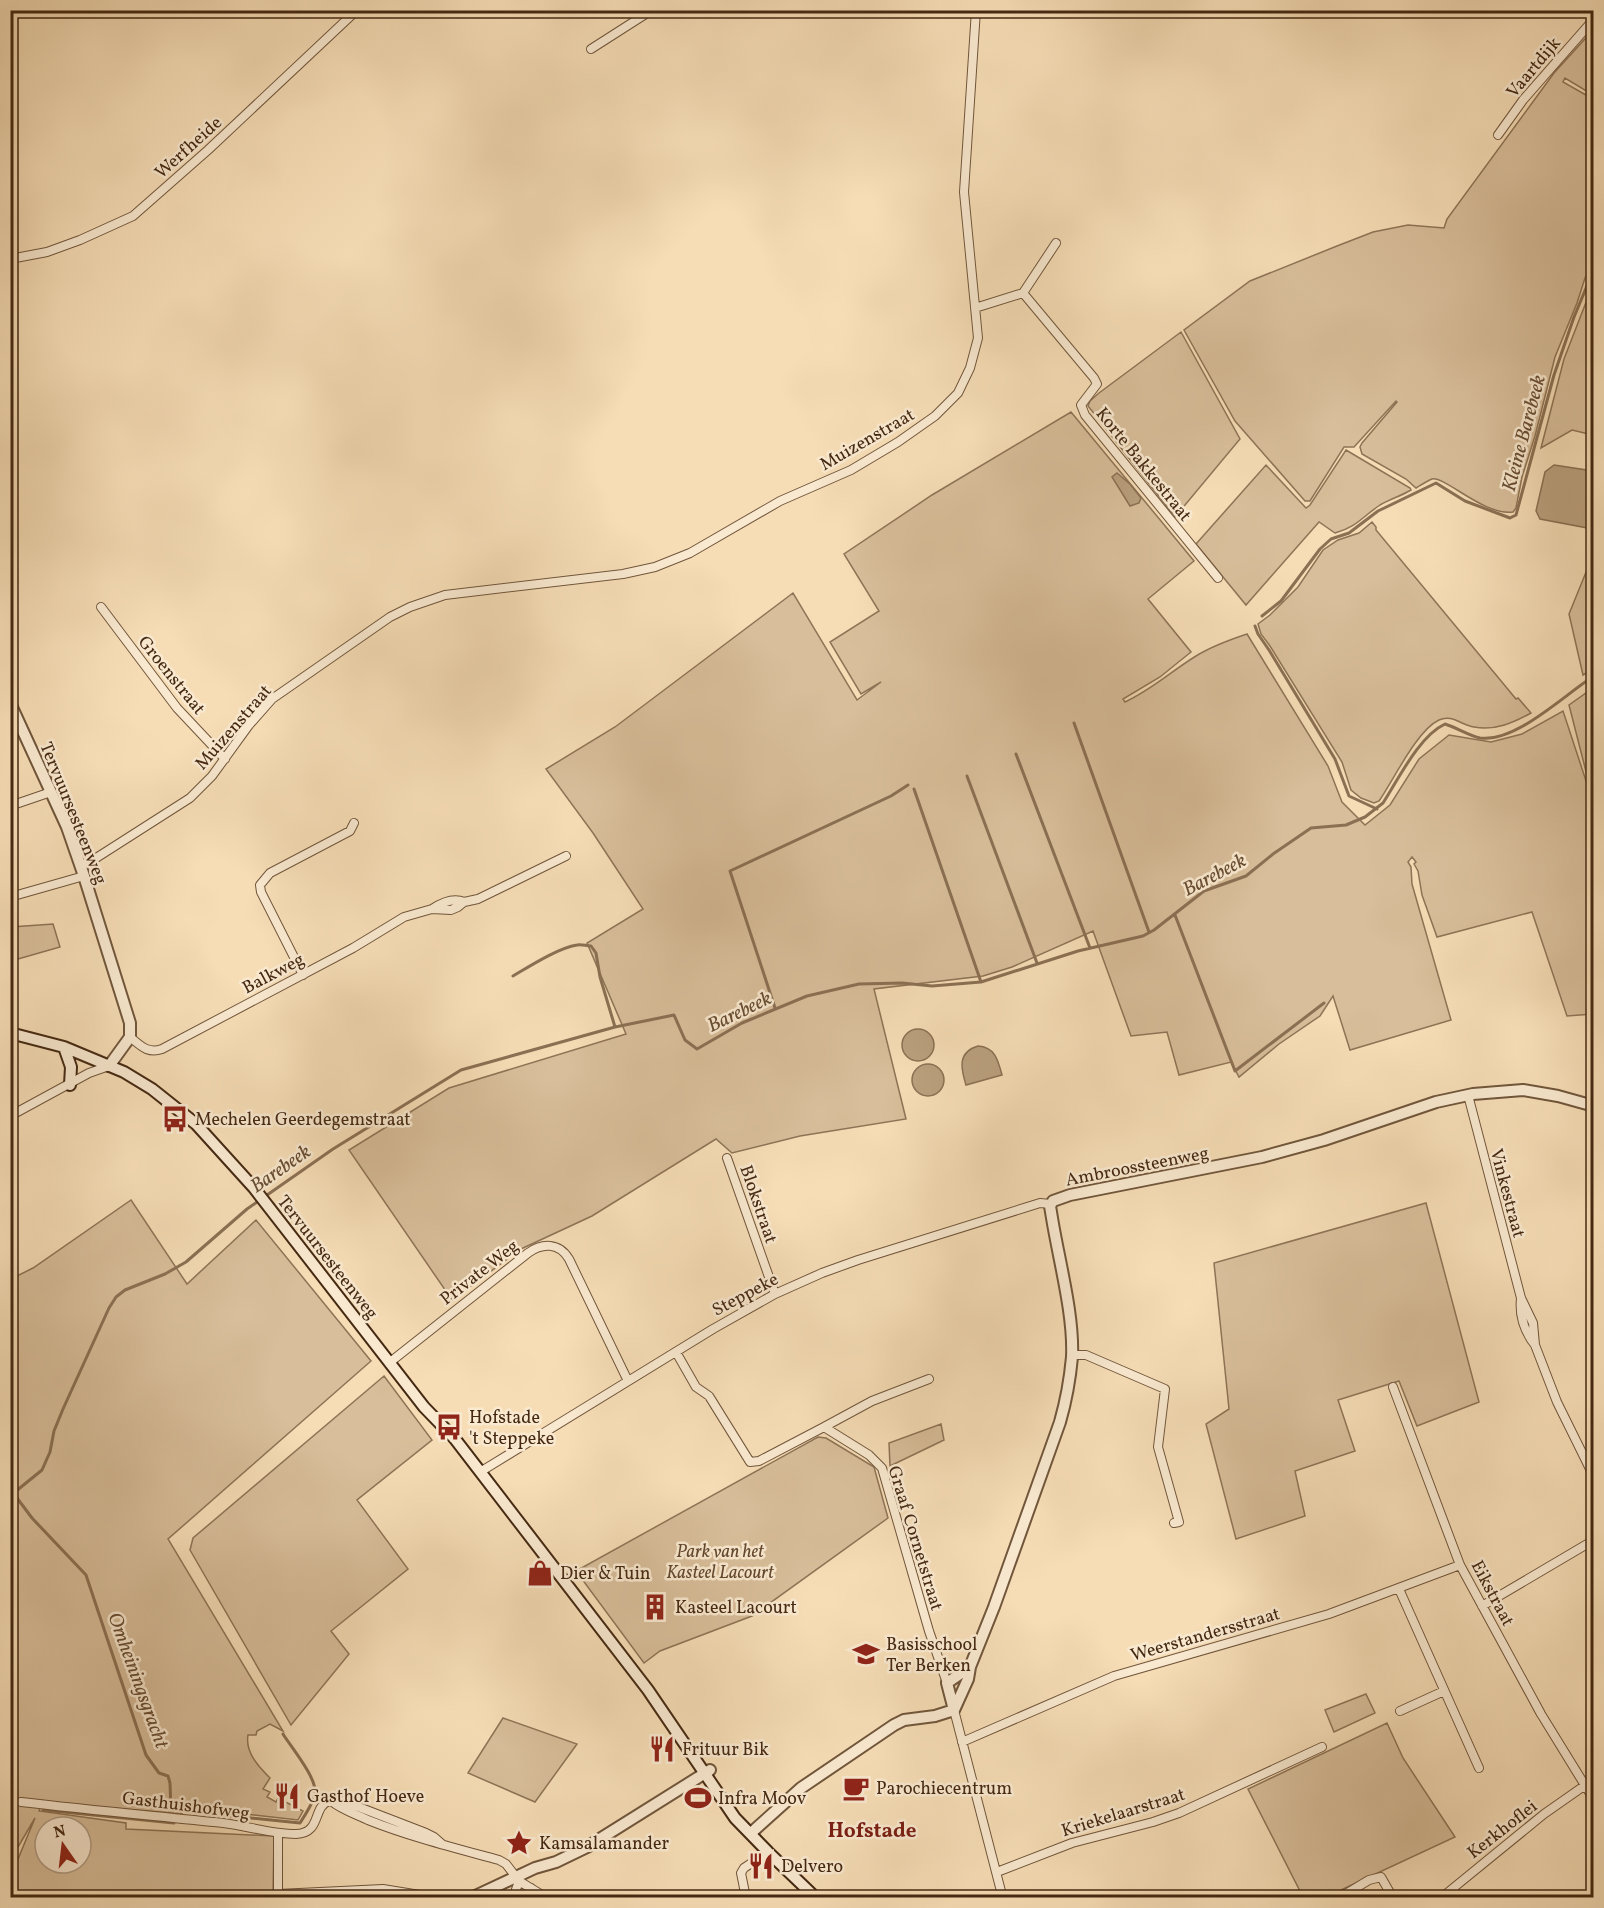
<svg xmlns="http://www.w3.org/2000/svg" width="1604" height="1908" font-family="Vollkorn,serif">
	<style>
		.green { fill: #d8be9a; stroke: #8e7456; stroke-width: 1.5; fill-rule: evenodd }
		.water { fill: #baa07e; stroke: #8b7053; stroke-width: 1.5 }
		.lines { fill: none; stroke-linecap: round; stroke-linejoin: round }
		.stream { stroke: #8b7053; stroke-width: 3 }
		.minor-casing { stroke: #71563b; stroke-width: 10 }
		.tertiary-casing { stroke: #71563b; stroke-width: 14 }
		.secondary-casing { stroke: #452912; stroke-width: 14 }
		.minor { stroke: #f9e9d0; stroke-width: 8 }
		.tertiary { stroke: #f9e9d0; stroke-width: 10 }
		.secondary { stroke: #f9e9d0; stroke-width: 10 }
		.labels { text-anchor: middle; stroke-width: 5; stroke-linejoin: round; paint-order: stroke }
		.street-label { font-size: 18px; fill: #452912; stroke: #f9e9d0 }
		.poi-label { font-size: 18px; fill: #452912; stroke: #f9e9d0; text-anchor: start }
		.park-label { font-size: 18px; font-style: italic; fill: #62472d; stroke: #f9e9d0 }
		.water-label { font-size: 20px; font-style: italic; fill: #684d32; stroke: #f9e9d0 }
		.quarter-label { font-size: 21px; font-weight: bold; fill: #7a1f14; stroke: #f9e9d0 }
	</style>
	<rect width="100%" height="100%" fill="#f6ddb6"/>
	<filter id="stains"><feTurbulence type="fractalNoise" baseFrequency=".00333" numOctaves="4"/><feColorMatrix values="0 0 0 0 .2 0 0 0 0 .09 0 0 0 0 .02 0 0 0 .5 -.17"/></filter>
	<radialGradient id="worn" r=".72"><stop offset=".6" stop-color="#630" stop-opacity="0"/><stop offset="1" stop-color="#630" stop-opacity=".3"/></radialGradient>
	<path class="green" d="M1593,30V95L1565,78L1563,82L1593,99V264L1585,278L1577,303L1555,357L1535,436L1522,477L1516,508L1513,512C1484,516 1445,476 1432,479C1427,481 1421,485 1416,488L1406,479L1362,454L1360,447L1362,443L1397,402L1396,401L1354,447H1344L1310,501H1305L1235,421L1184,330L1250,281L1337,246L1373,232L1408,225L1444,228L1447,219L1554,73Z
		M1593,291V435L1572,430L1541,448L1564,359L1590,292Z
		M1181,332L1240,439L1175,517L1088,406L1090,401L1099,393Z
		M1071,412L1194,561L1148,599L1191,652L1160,677L1123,699L1125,702C1153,689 1170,672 1196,656C1212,646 1229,640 1247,634L1328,766L1342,802L1365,825L1390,805L1419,759L1449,735L1491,742L1522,734L1563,711L1593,802V1014L1567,1016L1532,912L1437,937L1422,895L1418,871L1414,864L1416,862L1412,857L1408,862L1411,867L1412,884L1451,1020L1350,1050L1333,996L1320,1016L1279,1044L1239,1077L1231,1062L1179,1075L1167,1032L1131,1036L1093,931L1012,967L983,976L874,989L906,1119L800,1136L732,1153L716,1139L592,1216L521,1249L452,1300L349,1150L449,1088L626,1034L587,943L643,909L593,833L546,769L615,727L793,593L857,700L881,682L861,694L830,642L879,611L844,554L932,495Z
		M1346,450L1410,488L1411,490C1401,496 1390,499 1380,505C1362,517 1357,527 1335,533L1319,522L1246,605L1196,544L1266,465L1306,508L1310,505Z
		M1372,522L1376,527V530L1516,699L1518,698L1531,713C1513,723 1495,731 1474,727C1461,725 1452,714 1439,720C1417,730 1393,781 1379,801L1374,803L1361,798L1351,790L1342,762L1270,646L1261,634L1258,624L1270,615L1298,587L1323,550L1338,540L1359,533Z
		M1593,555V669L1583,675L1569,614Z
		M1593,688V799L1569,705Z
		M53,924L60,947L11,961V927Z
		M131,1200L187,1284L256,1220L371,1361L168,1539L283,1731L270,1724L257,1731L256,1735H248C245,1752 258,1766 270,1778L263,1789L270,1792L267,1797L276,1802L278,1798L303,1811L298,1820L182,1807V1814L43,1802L39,1811L126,1823V1829L274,1836L273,1897H11V1876L35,1818L11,1859V1279L33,1268ZM45,1827H81V1863H45Z
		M1426,1203L1479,1402L1417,1426L1399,1381L1338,1400L1355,1451L1295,1471L1305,1516L1236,1539L1206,1424L1229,1409L1214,1263Z
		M384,1376L432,1440L357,1500L408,1569L331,1631L349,1654L291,1725L190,1550L193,1538Z
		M941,1424L944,1440L890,1466L889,1443Z
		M818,1437L826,1438L874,1467L888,1518L752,1616L660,1651L644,1663L576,1571Z
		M1366,1694L1375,1713L1334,1732L1325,1710Z
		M503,1718L577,1744L535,1802L468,1773Z
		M1387,1723L1403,1758L1455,1837L1326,1897H1303L1248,1789Z"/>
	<path class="water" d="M1554,465L1593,471V529L1540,519L1536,511L1545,472Z
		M1117,473L1130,484L1141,498L1139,503L1130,506L1112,477Z
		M902 1045a16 16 0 1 1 32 0a16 16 0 1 1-32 0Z
		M978,1046C995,1047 998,1060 1002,1075L966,1085C961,1069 957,1052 978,1046Z
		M912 1080a16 16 0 1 1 32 0a16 16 0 1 1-32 0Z"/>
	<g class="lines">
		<path class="stream" d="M1262,616L1281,601L1320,549L1331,539L1349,533L1378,511L1436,483L1465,501L1510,518L1516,515L1554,375L1574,317L1594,269
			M1255,626L1258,634L1269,650L1335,759L1349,796L1377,809
			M1074,723L1149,932
			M1016,754L1090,948
			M967,776L1037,963
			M914,789L981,982
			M1175,915L1235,1071L1324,1003
			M513,976C530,966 558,948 577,945C582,944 586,946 591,946L596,953L600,977L615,1027
			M775,1008L730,871L891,796L908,785
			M14,1494L32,1518L86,1575L146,1755L159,1773L168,1776L170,1783L171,1810L300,1823C305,1815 314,1802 315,1793C317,1778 291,1747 283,1734
			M10,1496L42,1470L50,1452L54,1431L63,1409L109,1308L116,1297L125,1290L165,1274L186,1262L247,1209L333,1149L461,1070L615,1027L674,1015L685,1040L697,1049L742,1023L807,996L859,984L902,983L932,986L981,982L1078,951L1143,936L1154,930L1204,891L1246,876L1273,854L1311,828L1346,825L1365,817L1383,803C1398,780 1419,736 1445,724C1455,727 1470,736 1480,738C1516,743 1565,694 1594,676
			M43,1810L174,1823"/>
		<g class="minor-casing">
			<path id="minor" d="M591,49L652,10
				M1498,135L1523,100L1594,19
				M10,259L47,252L80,240L133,216L208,150L357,10
				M1023,293L1056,243
				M975,308L1023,293L1094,378L1097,384L1081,405L1085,415L1218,578
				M101,607L177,708L225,759
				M10,806L51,792
				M81,866L93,860L190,798L212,776L249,725L272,699L390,617L410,607L445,595L623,574L655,567L690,553L780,501L851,470L898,442L935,416L958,393L970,368L978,338L964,192L976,10
				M10,897L84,876
				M464,902L478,899L566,856
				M303,975L261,892L260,885L270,873L350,831L354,823
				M130,1037C141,1046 148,1054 162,1049L353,948L404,917L432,909L451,910L458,907L464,902C453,897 441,903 432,909
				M1468,1095L1521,1298L1533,1323L1535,1345C1524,1331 1519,1316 1521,1298
				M10,1116L89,1073L109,1066
				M727,1158L775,1294
				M1535,1345L1557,1402L1594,1477
				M676,1352L696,1387L709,1396L750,1462L759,1461L824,1427L869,1455L882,1468L929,1631L947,1683
				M1072,1355H1086L1165,1389L1158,1447L1179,1522L1174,1523
				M389,1363L528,1253C542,1243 559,1242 569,1259L628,1381
				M1393,1387L1460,1565L1541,1714L1594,1800
				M824,1427L872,1401L929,1379
				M480,1472L713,1329L775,1294L822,1273L858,1260L1040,1203L1051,1204
				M1399,1589L1479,1768
				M1482,1606L1594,1540
				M954,1710L1002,1895
				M1400,1711L1444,1691
				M962,1742L1114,1676L1329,1614L1460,1565
				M331,1801C342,1810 355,1814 368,1820C411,1837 455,1848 499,1860L506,1864L519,1881L547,1898
				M21,1802C89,1810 156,1816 223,1823C248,1826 271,1834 296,1834C322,1833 312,1807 329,1801C333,1800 339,1801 343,1801L426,1833L434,1837L442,1844
				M997,1872L1072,1843L1153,1822L1179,1813L1322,1747
				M278,1894L383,1889L438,1898
				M278,1898V1833
				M513,1898L519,1881
				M527,1898L531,1888
				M746,1898L741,1873L744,1868L768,1852
				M1339,1898L1369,1880L1381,1877L1393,1898
				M1441,1898L1544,1814L1584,1786"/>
		</g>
		<g class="tertiary-casing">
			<path id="tertiary" d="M10,703L67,827L84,876L130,1023V1037L109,1066
				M954,1710L968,1679L970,1667L994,1607L1060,1422C1066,1401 1070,1379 1072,1357C1074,1315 1059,1261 1052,1218L1050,1206L1053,1201L1070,1195L1262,1157L1324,1140L1436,1102L1473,1094L1523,1090L1558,1096L1594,1106
				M954,1710L947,1683L970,1667
				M751,1833L801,1788L894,1725L904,1720L935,1716L954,1710
				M471,1898L535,1868L556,1862L587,1847L710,1770"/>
		</g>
		<g class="secondary-casing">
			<path id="secondary" d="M10,1033L64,1047L124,1072L152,1089L196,1124L254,1188L424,1407L455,1439L648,1690L735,1818L768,1852L816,1898
				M64,1047L71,1067L70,1085"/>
		</g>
		<use href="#minor" class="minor"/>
		<use href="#tertiary" class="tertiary"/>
		<use href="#secondary" class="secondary"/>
	</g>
	<defs>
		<g id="bus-bare" transform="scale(2.07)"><path d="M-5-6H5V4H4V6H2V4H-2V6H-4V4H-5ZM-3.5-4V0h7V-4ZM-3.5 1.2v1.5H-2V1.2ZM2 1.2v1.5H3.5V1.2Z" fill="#8f2418" stroke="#f9e9d0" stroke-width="2.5" paint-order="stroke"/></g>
		<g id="shop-bare" transform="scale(2.07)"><path d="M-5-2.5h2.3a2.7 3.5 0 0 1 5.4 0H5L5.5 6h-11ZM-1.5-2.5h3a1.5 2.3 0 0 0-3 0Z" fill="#8f2418" stroke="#f9e9d0" stroke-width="2.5" paint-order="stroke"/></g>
		<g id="building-bare" transform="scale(2.07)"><path d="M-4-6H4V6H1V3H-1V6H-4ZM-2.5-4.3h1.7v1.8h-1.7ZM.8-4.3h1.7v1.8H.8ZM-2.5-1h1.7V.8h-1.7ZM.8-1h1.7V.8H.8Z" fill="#8f2418" stroke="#f9e9d0" stroke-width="2.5" paint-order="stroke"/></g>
		<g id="school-bare" transform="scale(2.07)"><path d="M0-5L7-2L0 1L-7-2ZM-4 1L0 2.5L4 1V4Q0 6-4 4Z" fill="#8f2418" stroke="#f9e9d0" stroke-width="2.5" paint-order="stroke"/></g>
		<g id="restaurant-bare" transform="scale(2.07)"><path d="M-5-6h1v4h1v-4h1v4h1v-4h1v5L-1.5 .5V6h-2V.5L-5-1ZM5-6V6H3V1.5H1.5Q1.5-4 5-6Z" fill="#8f2418" stroke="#f9e9d0" stroke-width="2.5" paint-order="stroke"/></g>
		<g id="cafe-bare" transform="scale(2.07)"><path d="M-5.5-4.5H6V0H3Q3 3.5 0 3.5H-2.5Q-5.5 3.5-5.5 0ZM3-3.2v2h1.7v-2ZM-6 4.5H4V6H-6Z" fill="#8f2418" stroke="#f9e9d0" stroke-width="2.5" paint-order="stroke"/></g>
		<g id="stadium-bare" transform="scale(2.07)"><path d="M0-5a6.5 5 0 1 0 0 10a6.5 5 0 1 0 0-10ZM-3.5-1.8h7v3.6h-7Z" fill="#8f2418" stroke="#f9e9d0" stroke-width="2.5" paint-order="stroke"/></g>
		<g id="sight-bare" transform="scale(2.07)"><path d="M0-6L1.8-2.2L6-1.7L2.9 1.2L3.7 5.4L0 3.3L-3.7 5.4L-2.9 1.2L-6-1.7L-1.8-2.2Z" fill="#8f2418" stroke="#f9e9d0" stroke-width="2.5" paint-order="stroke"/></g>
	</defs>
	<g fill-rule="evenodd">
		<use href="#bus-bare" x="175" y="1119"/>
		<use href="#bus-bare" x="449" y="1427"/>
		<use href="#shop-bare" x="540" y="1573"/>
		<use href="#building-bare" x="655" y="1607"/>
		<use href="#school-bare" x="866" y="1654"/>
		<use href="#restaurant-bare" x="662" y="1749"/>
		<use href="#cafe-bare" x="856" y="1788"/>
		<use href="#restaurant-bare" x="287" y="1796"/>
		<use href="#stadium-bare" x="698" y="1798"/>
		<use href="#sight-bare" x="519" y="1843"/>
		<use href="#restaurant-bare" x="761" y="1866"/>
	</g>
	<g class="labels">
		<g class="street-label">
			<text transform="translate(1533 67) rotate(-50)" y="6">Vaartdijk</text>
			<text transform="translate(188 147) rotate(-42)" y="6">Werfheide</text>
			<text transform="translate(867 439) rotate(-30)" y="6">Muizenstraat</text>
			<text transform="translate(1144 464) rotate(51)" y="6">Korte Bakkestraat</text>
			<text transform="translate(172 675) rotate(51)" y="6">Groenstraat</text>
			<text transform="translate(233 727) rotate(-49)" y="6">Muizenstraat</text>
			<text transform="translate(74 813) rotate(68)" y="6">Tervuursesteenweg</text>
			<text transform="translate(273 973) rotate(-28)" y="6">Balkweg</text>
			<text transform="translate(1137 1166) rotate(-11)" y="6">Ambroossteenweg</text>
			<text transform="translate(1508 1193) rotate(75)" y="6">Vinkestraat</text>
			<text transform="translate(759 1204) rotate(71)" y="6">Blokstraat</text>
			<text transform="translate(328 1257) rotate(52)" y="6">Tervuursesteenweg</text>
			<text transform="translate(479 1272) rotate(-38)" y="6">Private Weg</text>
			<text transform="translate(745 1294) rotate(-28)" y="6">Steppeke</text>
			<text transform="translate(916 1538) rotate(73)" y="6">Graaf Cornetstraat</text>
			<text transform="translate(1493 1593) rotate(62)" y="6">Eikstraat</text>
			<text transform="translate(1205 1634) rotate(-16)" y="6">Weerstandersstraat</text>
			<text transform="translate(186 1805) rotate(7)" y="6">Gasthuishofweg</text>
			<text transform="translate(1123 1812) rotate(-17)" y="6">Kriekelaarstraat</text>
			<text transform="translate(1502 1829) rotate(-38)" y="6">Kerkhoflei</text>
		</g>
		<g class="poi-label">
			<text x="195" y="1125">Mechelen Geerdegemstraat</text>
			<text x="469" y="1423">Hofstade<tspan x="469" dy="21">'t Steppeke</tspan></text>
			<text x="560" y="1579">Dier &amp; Tuin</text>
			<text x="675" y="1613">Kasteel Lacourt</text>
			<text x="886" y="1650">Basisschool<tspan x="886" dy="21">Ter Berken</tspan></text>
			<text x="682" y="1755">Frituur Bik</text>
			<text x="876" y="1794">Parochiecentrum</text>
			<text x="307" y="1802">Gasthof Hoeve</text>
			<text x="718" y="1804">Infra Moov</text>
			<text x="539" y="1849">Kamsalamander</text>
			<text x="781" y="1872">Delvero</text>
		</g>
		<g class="park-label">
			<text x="720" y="1557">Park van het<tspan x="720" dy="21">Kasteel Lacourt</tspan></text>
		</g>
		<g class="water-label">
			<text transform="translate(1523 433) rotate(-75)" y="7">Kleine Barebeek</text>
			<text transform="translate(1214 874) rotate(-28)" y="7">Barebeek</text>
			<text transform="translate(739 1011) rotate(-26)" y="7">Barebeek</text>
			<text transform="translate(280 1168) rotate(-35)" y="7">Barebeek</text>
			<text transform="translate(139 1680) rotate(70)" y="7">Omheiningsgracht</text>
		</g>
		<g class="quarter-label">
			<text x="872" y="1837">Hofstade</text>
		</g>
	</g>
	<rect width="1604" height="1908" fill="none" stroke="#f6ddb6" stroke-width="36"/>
	<rect x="12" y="12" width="1580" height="1884" fill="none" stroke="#452912" stroke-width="3"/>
	<rect x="18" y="18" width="1568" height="1872" fill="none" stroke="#452912" stroke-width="1.5"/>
	<g transform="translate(63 1845) rotate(346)"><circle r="28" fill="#f9e9d0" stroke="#b19c84" stroke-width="1.5"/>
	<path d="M0-4.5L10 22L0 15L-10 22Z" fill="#8f2418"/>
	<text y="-9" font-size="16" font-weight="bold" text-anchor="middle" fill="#452912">N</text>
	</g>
	<rect width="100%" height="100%" filter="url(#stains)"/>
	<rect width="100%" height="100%" fill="url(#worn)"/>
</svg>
